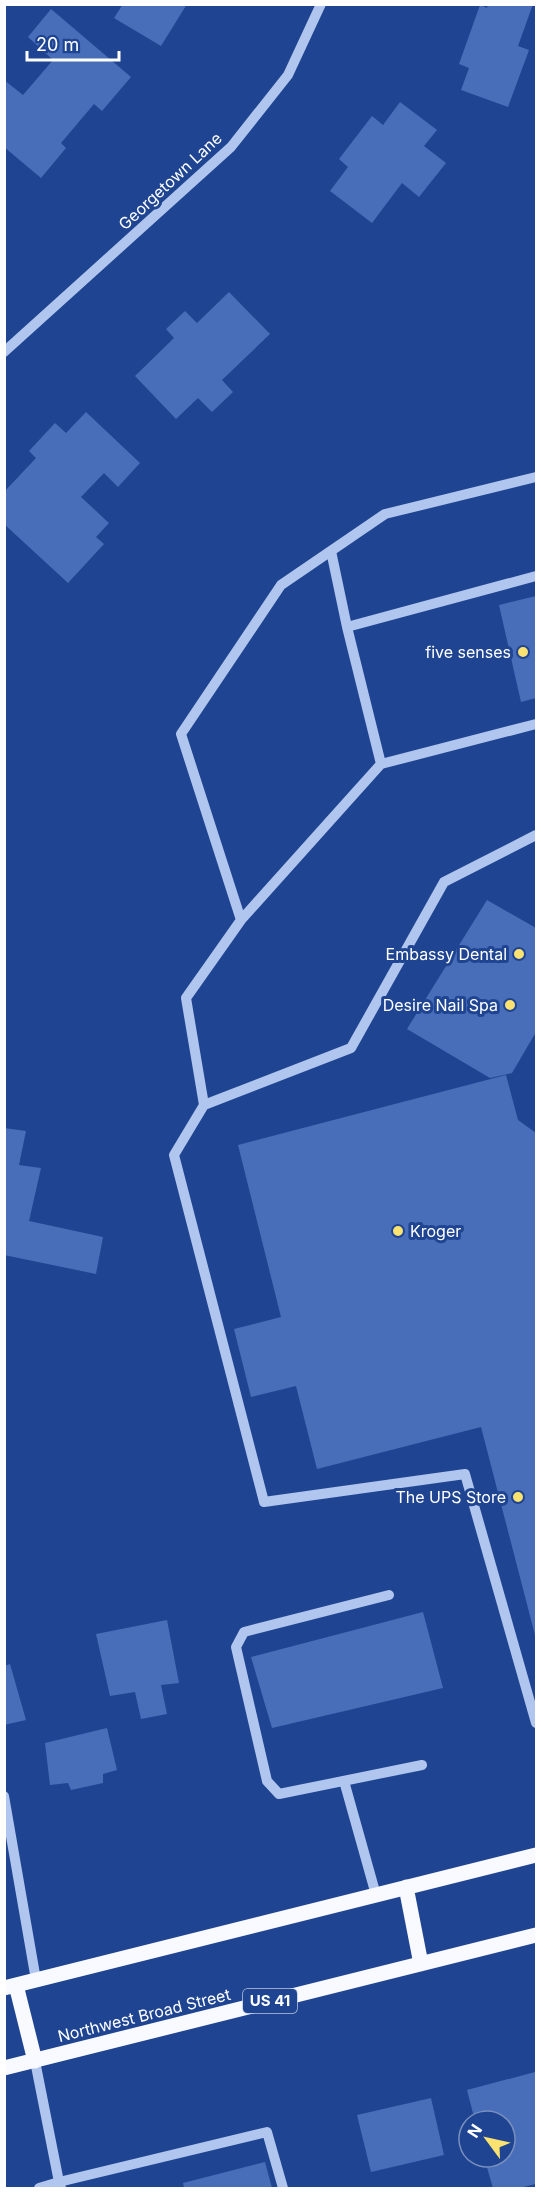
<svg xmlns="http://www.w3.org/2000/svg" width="541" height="2193" font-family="Inter,sans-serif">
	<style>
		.building { fill: #486eb9 }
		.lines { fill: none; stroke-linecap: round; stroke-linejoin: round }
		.minor { stroke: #b1c6ee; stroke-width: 10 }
		.major { stroke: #f8faff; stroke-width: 15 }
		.poi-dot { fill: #fbe271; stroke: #1f4592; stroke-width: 2 }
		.labels { text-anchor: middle; stroke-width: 6; stroke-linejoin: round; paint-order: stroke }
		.shield { fill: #1f4592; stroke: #bcc7de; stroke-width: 1.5 }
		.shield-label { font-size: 15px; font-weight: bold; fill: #fff }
		.street-label { font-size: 16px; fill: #fff; stroke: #1f4592 }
		.poi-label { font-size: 16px; fill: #fff; stroke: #1f4592; text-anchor: end }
	</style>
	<rect width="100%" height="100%" fill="#1f4592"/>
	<path class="building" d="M123,4H187L161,46L114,18Z
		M488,4H533L518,46L529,50L508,107L461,90L469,68L459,64L480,5L487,8Z
		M51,9L131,77L102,111L94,104L61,143L66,148L41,178L4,147V80L23,95L53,60L28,37Z
		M400,102L437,130L424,146L446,163L419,197L402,183L372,223L330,191L348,167L339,159L372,116L383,125Z
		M229,292L270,334L222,380L233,392L212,412L198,398L176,419L135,376L174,338L166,329L185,311L197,323Z
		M86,412L140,463L118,487L104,473L81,497L109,523L96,537L104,544L68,583L4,524V492L36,458L29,451L55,423L66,433Z
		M536,596V698L521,702L499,605Z
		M487,900L536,928V1032L512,1073L490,1078L407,1029Z
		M506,1075L518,1120L536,1133V1639L481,1427L317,1469L296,1386L251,1397L234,1329L281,1317L238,1145Z
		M4,1128L26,1131L19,1165L41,1168L29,1221L103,1237L96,1274L4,1255Z
		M423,1612L443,1688L272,1728L251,1657Z
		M167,1620L179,1683L161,1685L167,1714L141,1719L135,1692L110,1696L96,1634Z
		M10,1664L26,1720L4,1725V1666Z
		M107,1728L117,1770L103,1774V1783L71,1790L68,1783L50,1785L45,1743Z
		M535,2072L536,2184L519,2188H493L484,2157H505V2121H475L467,2090Z
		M431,2098L444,2155L371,2172L357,2115Z
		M265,2162L272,2188H184L183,2183Z"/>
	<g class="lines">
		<path class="minor" d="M4,352L231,147L288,75L321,4
			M536,477L385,514L281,585L181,734L241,920L186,998L204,1105L351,1048L444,882L536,835
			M331,551L347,627
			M381,764L347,627L536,576
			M241,920L381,764L536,724
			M204,1105L174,1155L264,1502L465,1474L536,1723
			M389,1595L244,1632L236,1647L267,1781L279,1794L422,1765
			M344,1781L376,1895
			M4,1796L36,1980
			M35,2061L59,2182L39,2188
			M61,2188L59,2182L267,2132L283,2188"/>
		<path class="major" d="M406,1887L421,1964
			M16,1985L35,2061
			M4,1988L536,1855
			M4,2068L536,1935"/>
	</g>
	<g class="poi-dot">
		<circle cx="523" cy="652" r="6"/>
		<circle cx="519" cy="954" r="6"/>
		<circle cx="510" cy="1005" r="6"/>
		<circle cx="398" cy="1231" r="6"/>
		<circle cx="518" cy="1497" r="6"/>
	</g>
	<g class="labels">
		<rect class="shield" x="243" y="1989" width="54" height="24" rx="4.5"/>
		<g class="shield-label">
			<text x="270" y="2006">US 41</text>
		</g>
		<g class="street-label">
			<text transform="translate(170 181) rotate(-43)" y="6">Georgetown Lane</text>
			<text transform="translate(144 2015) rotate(-14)" y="6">Northwest Broad Street</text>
		</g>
		<g class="poi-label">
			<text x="511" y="658">five senses</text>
			<text x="507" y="960">Embassy Dental</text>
			<text x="498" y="1011">Desire Nail Spa</text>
			<text x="410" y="1237" text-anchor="start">Kroger</text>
			<text x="506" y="1503">The UPS Store</text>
		</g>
	</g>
	<rect width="541" height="2193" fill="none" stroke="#ffffff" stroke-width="12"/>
	<g transform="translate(487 2139) rotate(303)"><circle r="28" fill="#1f4592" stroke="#798fbe" stroke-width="1.5"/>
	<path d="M0-4.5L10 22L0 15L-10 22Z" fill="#fbe271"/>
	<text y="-9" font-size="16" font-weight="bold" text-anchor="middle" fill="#ffffff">N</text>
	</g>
	<path d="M27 51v9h92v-9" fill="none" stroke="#ffffff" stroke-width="3"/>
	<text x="36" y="51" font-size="18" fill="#ffffff" stroke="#1f4592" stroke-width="4.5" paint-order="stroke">20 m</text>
</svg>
